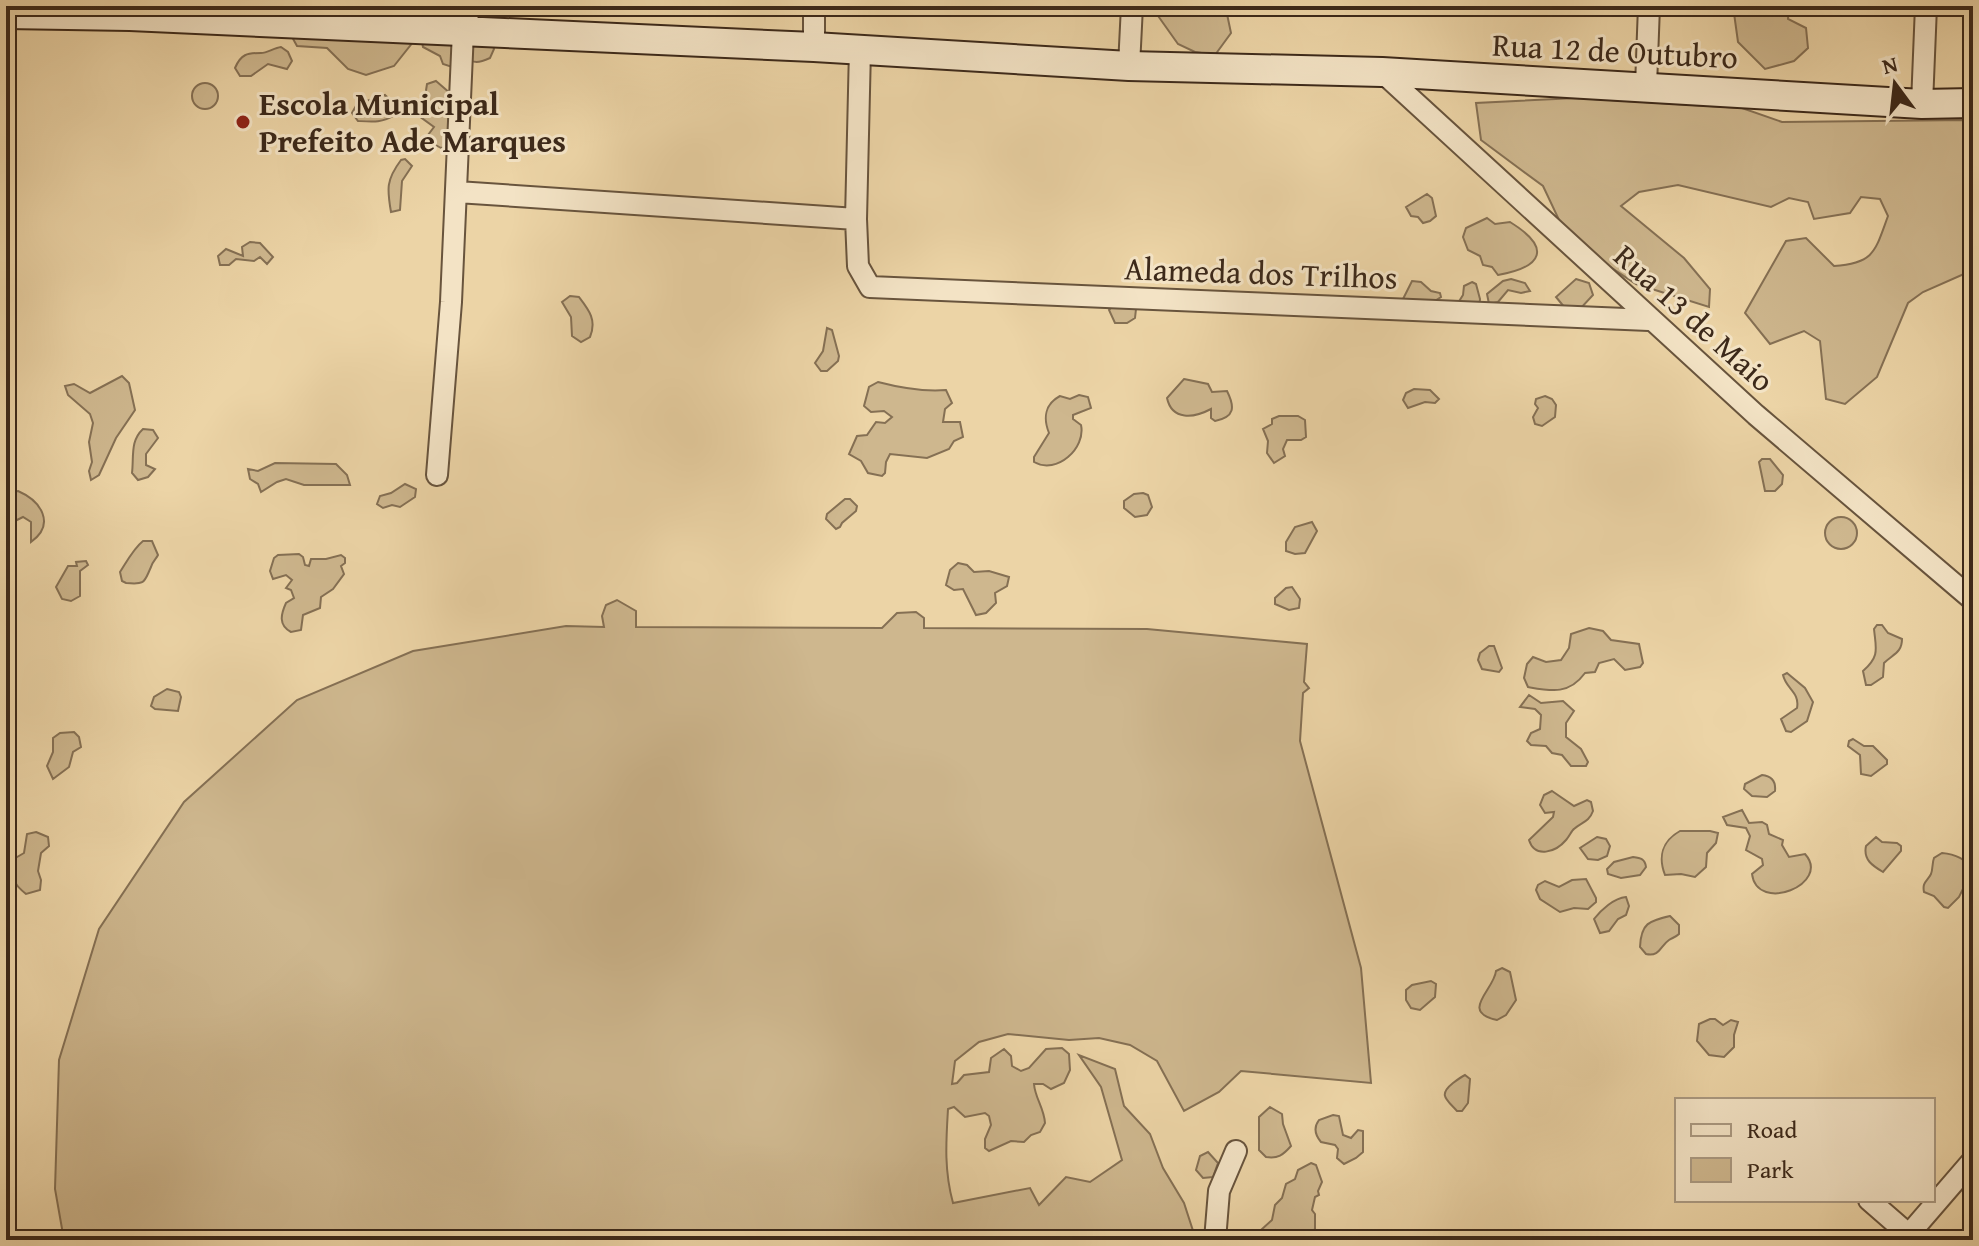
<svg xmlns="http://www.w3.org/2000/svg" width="1979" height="1246" font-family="'Gentium Book Plus',serif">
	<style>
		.green { fill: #ceb78e; stroke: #857054; stroke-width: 2 }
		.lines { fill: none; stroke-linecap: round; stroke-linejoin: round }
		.street-casing { stroke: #68543d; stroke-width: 24 }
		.secondary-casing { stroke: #3c291a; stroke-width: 32 }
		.street { stroke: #f3e3c5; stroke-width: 20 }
		.secondary { stroke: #f3e3c5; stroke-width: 28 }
		.poi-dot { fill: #8f2418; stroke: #f3e3c5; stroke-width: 3 }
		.labels { text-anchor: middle; stroke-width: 6; stroke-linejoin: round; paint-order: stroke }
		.street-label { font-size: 32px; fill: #3c291a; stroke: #f3e3c5 }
		.poi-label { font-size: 32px; font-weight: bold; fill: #3c291a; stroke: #f3e3c5; text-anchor: start }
	</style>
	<rect width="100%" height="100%" fill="#ecd4a6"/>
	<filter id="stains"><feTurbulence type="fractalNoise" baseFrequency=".0025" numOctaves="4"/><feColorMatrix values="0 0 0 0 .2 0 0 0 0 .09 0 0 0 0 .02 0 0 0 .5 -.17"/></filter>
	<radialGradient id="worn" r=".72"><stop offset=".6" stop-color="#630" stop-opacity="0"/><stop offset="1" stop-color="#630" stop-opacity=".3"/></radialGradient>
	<path class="green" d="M1138,6H1222L1227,14L1231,33L1215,55L1195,52L1178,44L1156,13Z
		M1733,6H1789L1788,19L1806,28L1808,48L1794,61L1765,69L1738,42Z
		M378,13L387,15L413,42L394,66L366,75L348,69L327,48L297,46L292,37L295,28Z
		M421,37L491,40L494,49L490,58C479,63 474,64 464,57L452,67L443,64L440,56L423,47Z
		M281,47L288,52L292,61L287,69L268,64L251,76H240L235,68C241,54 247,53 261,53C267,53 274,48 281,47Z
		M436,81L458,100L460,110L449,126L451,145L441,148L425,139L434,127L419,116L415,108L424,103L427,84Z
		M192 96a13 13 0 1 1 26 0a13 13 0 1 1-26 0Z
		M385,95L397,106L395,115C382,123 373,122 358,121L352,113L357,104Z
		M1577,98L1742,108L1782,122L1968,120L1973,125V159L1969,171L1973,190V270L1923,292L1908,303L1877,377L1845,404L1826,399L1820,341L1804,331L1770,344L1745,313L1786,241L1806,238L1834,266C1875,263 1875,251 1888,216L1880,199L1861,197L1850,213L1814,219L1808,202L1789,198L1771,207L1678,185L1639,192L1621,206L1684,258L1710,289L1709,307L1636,284L1586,251L1560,222L1543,186L1481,140L1476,103Z
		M405,159L412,166L402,181L400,210L391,212C387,189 386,180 401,160Z
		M1427,194L1432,198L1436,216L1430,221L1423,223L1418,217L1411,216L1406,207Z
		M1487,218L1495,224L1510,222C1552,248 1543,267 1498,275L1492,267L1483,265L1480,256L1468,250L1463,237L1466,228Z
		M250,242L260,243L273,257L267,264L260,257L254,261L236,259L229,265H220L218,256L226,249L243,256L242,247Z
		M1511,279L1525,283L1530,291L1521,293L1508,290L1498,302L1489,304L1487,294L1503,281Z
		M1576,279L1589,283L1593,295L1580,309L1565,308L1556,297Z
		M1412,281L1421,282L1431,291L1440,293L1441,297L1433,302L1428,300L1400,305Z
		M1472,282L1476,284L1480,299L1479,309L1458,303L1463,295L1464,286Z
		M570,296L579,297C589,310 597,320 590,337L581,342L572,336L571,317L562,302Z
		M1116,302L1136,309L1135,318L1127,323H1115L1109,310Z
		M827,328L832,330L839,356L838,361L827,371H821L815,363L823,351Z
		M122,376L129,383L135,410L116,438L99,475L91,480L89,471L92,462L89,442L93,423L90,414L68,395L65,386L74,384L90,393Z
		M1184,379L1208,384L1212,392L1227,391C1235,407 1235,417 1215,421L1211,418V409C1194,418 1172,421 1167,398Z
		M878,382C901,388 922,392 946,390L952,403L945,409L943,422H960L963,437L954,441L949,449L927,458L890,454L886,462L885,473L882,476L868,473L861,461L849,454L857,436L867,435L876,422L885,423L892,417L884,411L871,412L864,406L869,387Z
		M1414,389L1430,390L1439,399L1435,403L1425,402L1408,408L1403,400L1406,393Z
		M1079,395L1088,397L1091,408L1073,415V419L1081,425C1086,448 1057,475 1034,462V457L1049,433C1043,418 1045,404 1060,396L1070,399Z
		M1545,396L1552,399L1556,405L1555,417L1542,426L1535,424L1533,417L1538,408L1535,404L1536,399Z
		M1279,416H1298L1305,420L1306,437L1301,440H1287L1283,449L1285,456L1274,463L1267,453L1268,441L1263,429L1272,424V419Z
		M143,429L153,430L158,438L146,454V465L155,469L148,477L138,480L132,473C134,456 130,441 143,429Z
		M1762,459H1770L1783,475L1782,484L1775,491H1765L1759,462Z
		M275,463L336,464L347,475L350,485H304L286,479L277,482L261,492L258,484L250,479L248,469L258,471Z
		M405,484L416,489L415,497L400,507L392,505L383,508L377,504L380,496L391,493Z
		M18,491C41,501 56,524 31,542V522L23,517L17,520L6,512V493Z
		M1143,493L1148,495L1152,507L1147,515L1135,517L1124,508V501L1134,494Z
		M845,499H850L857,506L856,511L842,523L840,527L836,529L826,519L827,514Z
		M1825 533a16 16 0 1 1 32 0a16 16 0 1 1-32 0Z
		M1312,522L1317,531L1305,553L1295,554L1286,551V542L1295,527Z
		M143,541H152L158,555C156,559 152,562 151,567C144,582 146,585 126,583L122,581L120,572C127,561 134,548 143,541Z
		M299,554L303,557L305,565L309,566L311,559H326L341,555L345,558V563L341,566L344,574L333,589L321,597L320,608L303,615L301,630L291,632C278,625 281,614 286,603L294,598L291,590L286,588L292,580L286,575L273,579L270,571L274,558L278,555Z
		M86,561L88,565L80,571V596L71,601L62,599L56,587L68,566H77L76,562Z
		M958,563L967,565L974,572L989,571L1009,577L1007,586L995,593L996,603L986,613L976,615L963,589L954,590L946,585L950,570Z
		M1292,587L1300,599L1299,608L1289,610L1275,604V598L1286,588Z
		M617,600L636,611V627L882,628L897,613L916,612L924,618V628L1147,629L1307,644L1304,682L1309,688L1303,693L1300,741L1361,968L1371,1083L1241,1071L1219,1092L1184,1111L1157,1061L1130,1045L1099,1038L1069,1040L1008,1034L979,1042L955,1061L952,1084L957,1083L964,1075L989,1072L991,1058L1004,1049L1011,1056L1012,1066L1021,1071L1029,1068L1046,1049L1062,1048L1069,1054L1070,1070L1064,1083L1051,1089L1043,1084H1034C1035,1098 1044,1108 1045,1123L1040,1132L1031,1135L1024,1142L1011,1141L989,1151L985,1148V1139L991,1125L989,1116L985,1113L965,1117L954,1107L948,1109C946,1142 944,1170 953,1203L1030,1188L1039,1205L1066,1177L1090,1182L1122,1160L1101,1087L1079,1055L1115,1069L1124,1106L1150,1134L1163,1168L1184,1203L1196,1240H64L55,1189L59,1060L99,929L184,802L297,700L413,651L566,626L604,627L602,616L606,605Z
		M1877,625H1882L1888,633L1902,639C1902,653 1893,654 1884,663L1883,677L1871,685H1866L1863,671C1880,656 1876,649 1874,629Z
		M1589,628L1603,631L1611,640L1639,644L1643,663L1640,667L1625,670L1614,659L1599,663L1595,672L1585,673C1569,695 1551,691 1528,687L1524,678L1527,664L1533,657L1546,662L1561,660L1569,648L1571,634Z
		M1489,646H1494L1502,668L1499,672L1482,669L1478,660L1480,653Z
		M1787,673L1805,688L1813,702L1807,721L1791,732L1786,731L1781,719L1797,708C1800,692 1786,689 1783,675Z
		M167,689L179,692L181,697L178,711L155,709L151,706L154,697Z
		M1529,695L1541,703L1563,701L1574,711L1566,723V737L1581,749L1588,762L1586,766H1571L1562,755L1552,753L1546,746L1531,745L1527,741L1531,733L1540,729L1541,715L1535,709L1520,707Z
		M74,732L79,737L81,747L73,752L69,767L53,779L47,766L53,752V738L60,733Z
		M1853,739L1864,746H1873L1887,760V764L1871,776L1861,774L1860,755L1848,746L1849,741Z
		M1762,775C1772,776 1776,781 1775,791L1767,797L1752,796L1744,789L1745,784Z
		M1552,791L1574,806L1587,800L1591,802L1593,811C1589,822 1582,822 1574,829C1572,830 1569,837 1566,840C1556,852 1535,859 1529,840L1553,817L1554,812L1545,813L1540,805L1544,795Z
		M1742,810L1749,823L1762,822L1767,825L1769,834L1783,840L1782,845L1789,857L1805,854C1832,884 1757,914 1752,874L1763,865L1762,859L1746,850L1750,836L1746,828L1727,825L1723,817Z
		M1680,831H1710L1718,833L1716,843L1707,853L1706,867L1695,877L1681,874L1665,875C1658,857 1662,841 1680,831Z
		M36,832L48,837L49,846L41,853L38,871L41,880L40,890L26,894C10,881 15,879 12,860L24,853L27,834Z
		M1597,837L1606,839L1610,846L1607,856L1598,860L1588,859L1580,848Z
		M1876,837L1882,842L1897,843L1901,846V851L1883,872C1873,866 1863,860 1866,846Z
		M1942,853C1954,854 1968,859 1972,871L1959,897L1948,908L1944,907L1934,896L1924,892C1922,882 1927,882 1931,874C1933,869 1932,863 1934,858Z
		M1633,857C1641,858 1645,859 1646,867L1640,875L1621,878L1608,874L1607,869L1614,862Z
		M1586,879L1596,898V902L1588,909L1574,908L1560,912L1540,899L1536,890L1538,885L1545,881L1559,887L1572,880Z
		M1626,897L1629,906L1626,915L1618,919L1609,931L1600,933L1594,919C1601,910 1614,898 1626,897Z
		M1670,916L1679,925V934C1676,937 1672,938 1669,940C1660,946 1660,957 1646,954L1640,947C1641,923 1649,921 1670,916Z
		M1502,968L1510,972L1516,1000L1506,1015L1497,1020C1459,1012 1494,990 1496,971Z
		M1431,981L1436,984L1435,997L1420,1010L1411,1008L1406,1000V990L1412,985Z
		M1710,1019H1715L1723,1025L1731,1020L1738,1022L1734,1035V1047L1724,1057L1709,1055L1697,1041L1699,1024Z
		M1465,1075L1470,1079L1468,1103L1462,1111H1457C1446,1099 1438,1095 1453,1083C1457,1080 1461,1077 1465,1075Z
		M1270,1107L1282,1114L1283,1124L1291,1146C1283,1155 1278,1159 1266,1157L1259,1150V1117Z
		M1333,1115L1339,1116L1343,1135L1351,1138L1358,1130L1363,1131V1152L1356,1158L1344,1164L1337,1158L1338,1149L1335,1145L1321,1142C1315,1135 1313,1128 1319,1120Z
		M1208,1152L1218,1163L1213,1177L1203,1178L1196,1170L1200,1156Z
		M1311,1163L1316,1165L1322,1182L1318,1191L1319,1195L1315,1197L1312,1210L1315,1214V1229L1302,1240H1279L1280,1232L1276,1230L1265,1239L1260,1240L1261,1230L1272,1220L1275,1205L1282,1198L1286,1184L1295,1179L1298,1170Z"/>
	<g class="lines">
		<g class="street-casing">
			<path id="street" d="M814,47V6
				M860,49L856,219L858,266L870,287L1649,320
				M1129,66L1132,6
				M1382,72L1756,415L1973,600
				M1646,86L1649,6
				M1922,104L1926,6
				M457,192L856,219
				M437,475L451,302L463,31
				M1869,1200L1915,1240
				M1215,1240L1219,1191L1236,1151
				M1904,1240L1973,1160"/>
		</g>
		<g class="secondary-casing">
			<path id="secondary" d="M6,14L130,16L814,47L1129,66L1382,72L1922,104L1973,103
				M463,31L464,6"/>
		</g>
		<use href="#street" class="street"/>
		<use href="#secondary" class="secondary"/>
	</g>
	<circle class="poi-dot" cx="243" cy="122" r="8"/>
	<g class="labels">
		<g class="street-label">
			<text transform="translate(1615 51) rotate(3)" y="11">Rua 12 de Outubro</text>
			<text transform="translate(1261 273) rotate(2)" y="11">Alameda dos Trilhos</text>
			<text transform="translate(1694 318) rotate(42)" y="11">Rua 13 de Maio</text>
		</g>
		<g class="poi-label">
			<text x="259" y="115">Escola Municipal<tspan x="259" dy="37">Prefeito Ade Marques</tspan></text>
		</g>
	</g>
	<rect width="1979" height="1246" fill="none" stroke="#ecd4a6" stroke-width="32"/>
	<rect x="8" y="8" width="1963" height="1230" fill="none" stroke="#3c291a" stroke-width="4"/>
	<rect x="16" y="16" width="1947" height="1214" fill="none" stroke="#3c291a" stroke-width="2"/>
	<rect x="1675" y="1098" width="260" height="104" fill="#f3e3c5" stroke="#aa9981" stroke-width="2"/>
	<rect x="1691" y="1124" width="40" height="12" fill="#f3e3c5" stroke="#aa9981" stroke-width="2"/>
	<text x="1747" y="1138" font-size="24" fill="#3c291a">Road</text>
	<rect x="1691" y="1158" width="40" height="24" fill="#ceb78e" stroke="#aa9981" stroke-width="2"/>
	<text x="1747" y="1178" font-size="24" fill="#3c291a">Park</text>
	<g transform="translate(1895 84) rotate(345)" stroke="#f3e3c5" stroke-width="6" paint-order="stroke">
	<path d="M0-6L14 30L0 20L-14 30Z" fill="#3c291a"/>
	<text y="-12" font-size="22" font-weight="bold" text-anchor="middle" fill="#3c291a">N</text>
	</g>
	<rect width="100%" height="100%" filter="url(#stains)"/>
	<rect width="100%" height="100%" fill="url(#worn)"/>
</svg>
